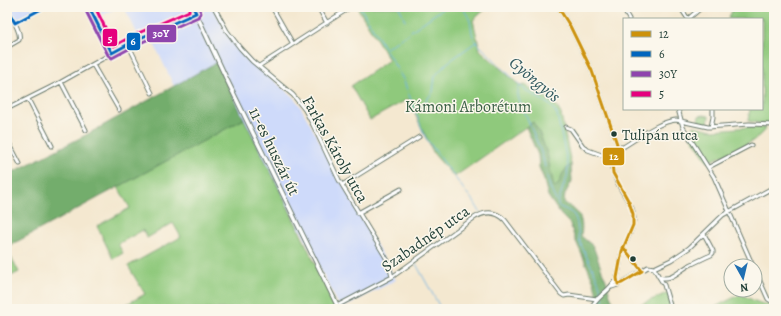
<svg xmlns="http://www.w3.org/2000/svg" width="781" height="316" font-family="Alegreya,serif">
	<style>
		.built { fill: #cedafa }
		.green { fill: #8fc97c; stroke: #578358 }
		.forest { fill: #73ad6c; stroke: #497550 }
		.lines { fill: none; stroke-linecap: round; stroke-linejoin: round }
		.stream { stroke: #6cb3e3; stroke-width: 1 }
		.minor-casing { stroke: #6a796b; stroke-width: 5 }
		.major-casing { stroke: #6a796b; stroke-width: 5.5 }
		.minor { stroke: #fff; stroke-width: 3 }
		.major { stroke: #fff; stroke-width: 3.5 }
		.bus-1-casing { stroke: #fbf7ec; stroke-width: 6 }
		.bus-2-casing { stroke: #fbf7ec; stroke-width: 6 }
		.bus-3-casing { stroke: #fbf7ec; stroke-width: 6 }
		.bus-4-casing { stroke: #fbf7ec; stroke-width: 6 }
		.bus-1 { stroke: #cc910a; stroke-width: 3 }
		.bus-2 { stroke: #0065bd; stroke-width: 3 }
		.bus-3 { stroke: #8e44ad; stroke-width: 3 }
		.bus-4 { stroke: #e5007d; stroke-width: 3 }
		.bus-dot { fill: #1f3d34; stroke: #fbf7ec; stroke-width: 1.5 }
		.labels { text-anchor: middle; stroke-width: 3; stroke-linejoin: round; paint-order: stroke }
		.bus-label { font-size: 15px; fill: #1f3d34; stroke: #fbf7ec; text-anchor: start }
		.park-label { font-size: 16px; fill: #3b6046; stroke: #fbf7ec }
		.street-label { font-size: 16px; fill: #1f3d34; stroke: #fbf7ec }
		.water-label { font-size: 17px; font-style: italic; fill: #325a60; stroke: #fbf7ec }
		.line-badge { stroke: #fbf7ec; stroke-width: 1.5 }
		.badge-label { font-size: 11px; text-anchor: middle; font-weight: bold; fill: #fff }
	</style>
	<rect width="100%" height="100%" fill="#fbf7ec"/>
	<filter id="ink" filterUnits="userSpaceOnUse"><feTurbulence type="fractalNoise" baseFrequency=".025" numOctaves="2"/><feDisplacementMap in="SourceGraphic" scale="8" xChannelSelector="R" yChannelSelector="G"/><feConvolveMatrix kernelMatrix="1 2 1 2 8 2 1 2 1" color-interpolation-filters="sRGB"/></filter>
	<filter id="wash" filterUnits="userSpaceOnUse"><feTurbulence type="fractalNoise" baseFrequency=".012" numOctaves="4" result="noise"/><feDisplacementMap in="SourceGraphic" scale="16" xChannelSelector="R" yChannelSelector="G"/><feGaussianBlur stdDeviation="0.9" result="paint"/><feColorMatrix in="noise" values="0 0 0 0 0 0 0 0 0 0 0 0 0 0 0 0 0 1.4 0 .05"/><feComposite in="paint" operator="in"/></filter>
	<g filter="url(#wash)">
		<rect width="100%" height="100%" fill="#f4e8d0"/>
		<path class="built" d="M9,7H40L16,20Z
			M94,7H119L99,17Z
			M124,7H213L226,32L239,49L252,62L292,96L299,104L396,280L341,309L229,90L217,62L174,86L149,33L139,37Z"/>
		<path class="green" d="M357,7H488L473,20L480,50L520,86L525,85L542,95L556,105L561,114L571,164L563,173L559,183L555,187H553L547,153L533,122L454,177L434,154L408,99L370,120L351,86L389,60Z
			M734,7H774V123L769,125L748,121L750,109H762V19H728Z
			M704,115L709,116L708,124L698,121L699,116Z
			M244,119L271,172L337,309H127L125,305L145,294L128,266L181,237L173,223L147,238L143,230L118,244L123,253L113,259L97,226L130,208L118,187Z
			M693,126L713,130L751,127L766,128C753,146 728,153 708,162L687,131Z
			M7,250L19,272L7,278Z
			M669,292L673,309H631Z
			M741,294C752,300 761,305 774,305V309H711Z"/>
		<path class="forest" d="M217,62L244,119L7,247V175L86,135Z
			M533,122L539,132L547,153L554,187H556L559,183L563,173L571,164L572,181L565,194L564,202C567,205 569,205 572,208C582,215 583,224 581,236L593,246L602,271L606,280L610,295L617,309H596L599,305L594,282L575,239L570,224L561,215L548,196L543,177L539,167L538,155L526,127Z"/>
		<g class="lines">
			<path class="stream" d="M360,7L403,79L425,137L465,191L474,202L480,212
				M399,7L403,15
				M461,7C465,11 468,15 470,21C472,28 471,36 476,42L524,89L550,105L557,114L568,166L567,178L563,187L558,203V206C564,209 569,210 574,215C579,223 577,233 580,242C586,258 599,277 602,294
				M403,16L405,20
				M411,31L445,7
				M385,49L409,33
				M520,86C513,96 525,110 528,120C533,133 539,145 543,158C547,175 548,187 557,202
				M421,107L433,92L435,76L447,63L476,42
				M416,264L441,309
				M599,309L603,300V297"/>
		</g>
	</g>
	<g filter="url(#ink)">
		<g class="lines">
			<g class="minor-casing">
				<path id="minor" d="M89,7L112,53
					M214,7L227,31L240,48L252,61L293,95L305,110L313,125L339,180L388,261L392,277
					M272,7L293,44
					M318,7L327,23
					M622,7L629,19
					M680,7L688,19
					M7,9C11,17 22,32 19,40L7,47
					M688,19L702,7
					M15,23L45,7
					M128,44L152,93
					M93,65L119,110
					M259,66L351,7
					M61,82L86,130
					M28,99L52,146
					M7,109L61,82L136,40L196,13
					M678,109L683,127L714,177L753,266
					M566,127L571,129L583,146L588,150L607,157L614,156
					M711,127L713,117V109
					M7,139L20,164
					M617,147H623C639,138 657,122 676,120L708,127L749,124L774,125
					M709,167L751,145
					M342,185L419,137
					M358,213L401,189
					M623,247L642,271
					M654,268L671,260L689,248L723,215L774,187
					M654,268L659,277C671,281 678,272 688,266C694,263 704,258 711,255L713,253V251L704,234
					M755,270L768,299L771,301L774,300
					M659,277L664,285L671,309
					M612,287L618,285L648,267L654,268
					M331,309L392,277L474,218C485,211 496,211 505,220L561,294L564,296L569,295L597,299"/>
			</g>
			<g class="major-casing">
				<path id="major" d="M193,7L227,80L339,309
					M558,7L570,26L592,71L617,144C617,153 610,159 612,168C614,180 625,195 631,206C639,225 627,235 622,252C619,261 620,271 616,279C610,292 596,296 591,309"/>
			</g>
			<use href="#minor" class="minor"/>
			<use href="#major" class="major"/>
			<g class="bus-1-casing">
				<path id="bus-1" d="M558,7L570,26L592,71L617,144L612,162L613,173L629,202L633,214V225L622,251L617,278L618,284L622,283L642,271
					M623,247L642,271"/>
			</g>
			<g class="bus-2-casing">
				<path id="bus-2" d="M89,7L112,53L136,40L196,13L193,7
					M7,9L15,23L45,7"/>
			</g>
			<g class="bus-3-casing">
				<path id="bus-3" d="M85,9L108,55L112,58L138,44L198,17L201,13L199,7"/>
			</g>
			<g class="bus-4-casing">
				<path id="bus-4" d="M95,7L114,46L134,35L189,11V9"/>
			</g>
			<use href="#bus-1" class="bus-1"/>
			<use href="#bus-2" class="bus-2"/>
			<use href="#bus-3" class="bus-3"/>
			<use href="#bus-4" class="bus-4"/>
		</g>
	</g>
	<g class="bus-dot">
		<circle cx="614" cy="134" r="3.5"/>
		<circle cx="633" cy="259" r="3.5"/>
	</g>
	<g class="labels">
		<g class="bus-label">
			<text x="622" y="140">Tulipán utca</text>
		</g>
		<g class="park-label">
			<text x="468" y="112">Kámoni Arborétum</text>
		</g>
		<g class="street-label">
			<text transform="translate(336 149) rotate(61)" y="6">Farkas Károly utca</text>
			<text transform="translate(275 151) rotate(64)" y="6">11-es huszár út</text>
			<text transform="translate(425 238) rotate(-35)" y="6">Szabadnép utca</text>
		</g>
		<g class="water-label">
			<text transform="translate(535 79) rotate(40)" y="6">Gyöngyös</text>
		</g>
	</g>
	<g class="line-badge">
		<rect x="146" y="24" width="31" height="19" rx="4" fill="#8e44ad"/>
		<rect x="102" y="28" width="16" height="19" rx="4" fill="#e5007d"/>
		<rect x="126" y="32" width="15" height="19" rx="4" fill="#0065bd"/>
		<rect x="602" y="147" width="23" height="19" rx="4" fill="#cc910a"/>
	</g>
	<g class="badge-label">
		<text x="161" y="37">30Y</text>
		<text x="110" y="42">5</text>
		<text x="133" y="45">6</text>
		<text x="614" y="160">12</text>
	</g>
	<rect width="781" height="316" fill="none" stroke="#fbf7ec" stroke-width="24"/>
	<rect x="623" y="18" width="140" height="92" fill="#fbf7ec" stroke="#a3ada2"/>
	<rect x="631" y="31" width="20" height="6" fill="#cc910a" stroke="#a3ada2"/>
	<text x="659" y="38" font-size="12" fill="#1f3d34">12</text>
	<rect x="631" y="51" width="20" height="6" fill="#0065bd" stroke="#a3ada2"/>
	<text x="659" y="58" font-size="12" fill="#1f3d34">6</text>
	<rect x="631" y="71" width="20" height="6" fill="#8e44ad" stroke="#a3ada2"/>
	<text x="659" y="78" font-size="12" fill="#1f3d34">30Y</text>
	<rect x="631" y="91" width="20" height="6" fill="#e5007d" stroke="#a3ada2"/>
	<text x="659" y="98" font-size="12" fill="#1f3d34">5</text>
	<g transform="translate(743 278) rotate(172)"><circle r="19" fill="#fbf7ec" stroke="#a3ada2"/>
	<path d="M0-3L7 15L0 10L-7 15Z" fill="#1f6fb2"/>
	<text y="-6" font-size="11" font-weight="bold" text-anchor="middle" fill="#1f3d34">N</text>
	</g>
</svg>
